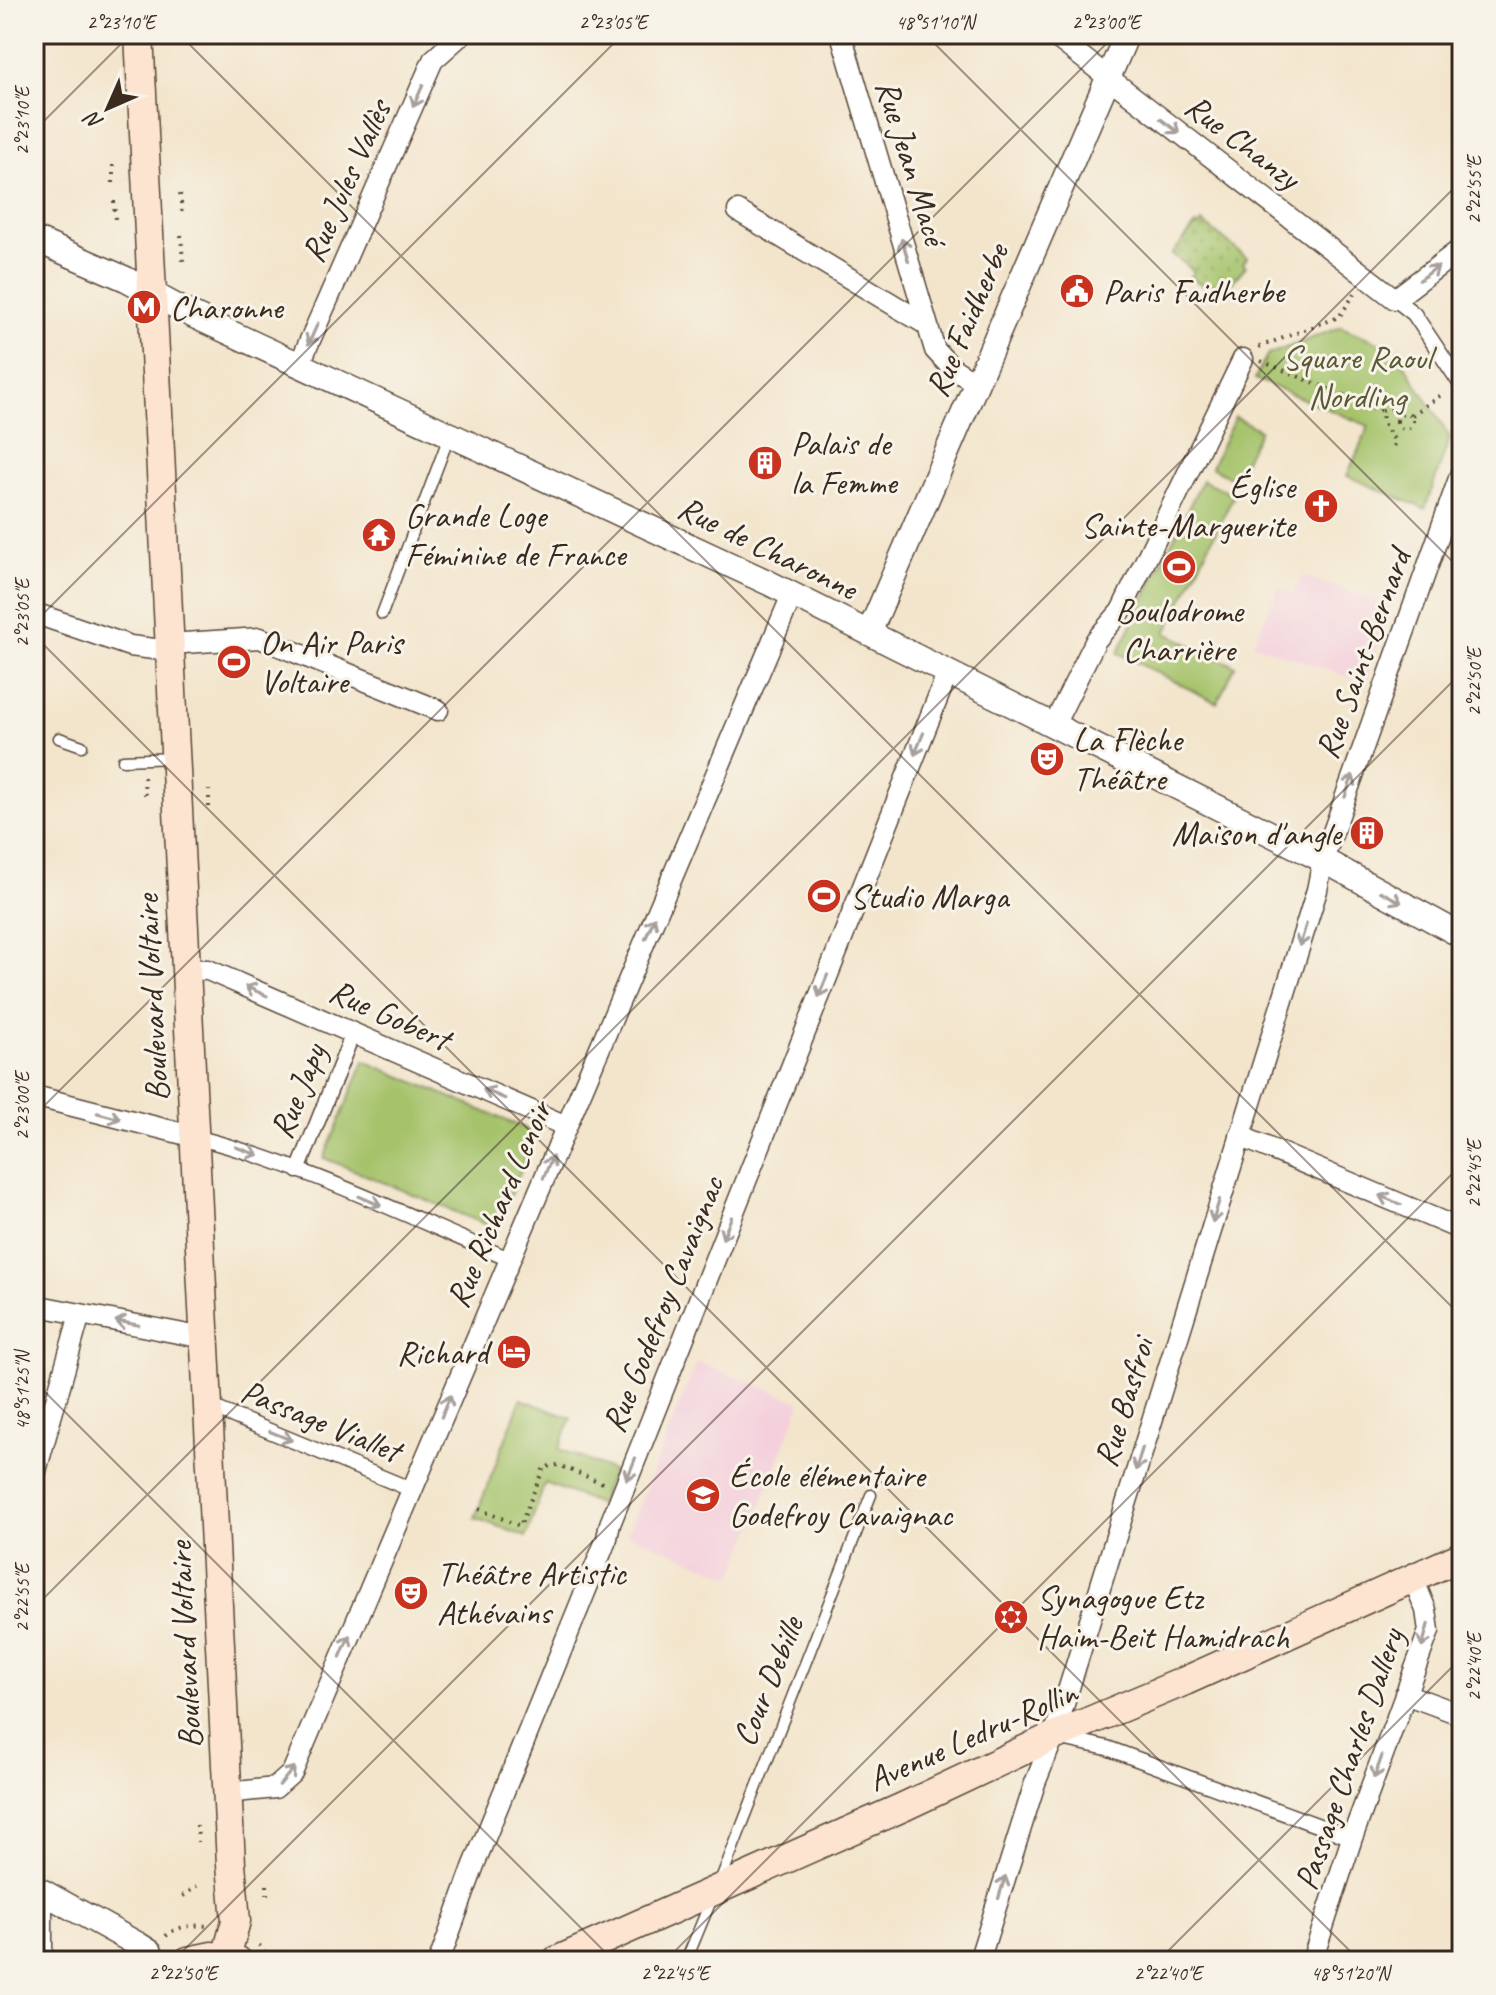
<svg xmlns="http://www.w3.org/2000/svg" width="1496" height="1995" font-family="Caveat,sans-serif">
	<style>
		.built { fill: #f4cfdc }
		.grass { fill: url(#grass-dots); stroke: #707644; stroke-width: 2 }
		.park { fill: #a5c36a; stroke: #707644; stroke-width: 2 }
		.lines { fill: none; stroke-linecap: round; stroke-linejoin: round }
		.service-casing { stroke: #574638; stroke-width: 13 }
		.pedestrian-casing { stroke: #574638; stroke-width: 17 }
		.minor-casing { stroke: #574638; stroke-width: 23 }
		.tertiary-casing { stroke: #574638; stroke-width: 27 }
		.secondary-casing { stroke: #574638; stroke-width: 31 }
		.path { stroke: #574638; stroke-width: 4; stroke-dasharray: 2 6; stroke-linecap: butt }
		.service { stroke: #fff; stroke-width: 10 }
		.pedestrian { stroke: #fff; stroke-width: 14 }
		.minor { stroke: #fff; stroke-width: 20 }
		.tertiary { stroke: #fff; stroke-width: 24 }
		.secondary { stroke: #fde4d1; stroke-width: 28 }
		.oneway { stroke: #a79f9a }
		.ticks { fill: none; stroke: #3b2a1e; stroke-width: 2; stroke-opacity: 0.45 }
		.labels { text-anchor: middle; stroke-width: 6; stroke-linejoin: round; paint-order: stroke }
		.street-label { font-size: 34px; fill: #3b2a1e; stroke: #f7f3e8 }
		.poi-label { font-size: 34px; fill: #3b2a1e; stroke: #f7f3e8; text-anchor: start }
		.park-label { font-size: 34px; fill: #5b5835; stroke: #f7f3e8 }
		.neatline { fill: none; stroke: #3b2a1e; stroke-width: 3 }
		.ticks-label { font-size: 20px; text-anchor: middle; fill: #3b2a1e }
	</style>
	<defs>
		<pattern id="grass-dots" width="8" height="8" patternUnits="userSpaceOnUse" patternTransform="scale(2)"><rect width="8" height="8" fill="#a5c36a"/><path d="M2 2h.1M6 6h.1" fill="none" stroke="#889f57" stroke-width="1.8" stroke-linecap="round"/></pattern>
	</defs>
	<rect width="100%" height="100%" fill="#f7f3e8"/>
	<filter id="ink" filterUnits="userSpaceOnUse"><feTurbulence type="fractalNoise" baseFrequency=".0125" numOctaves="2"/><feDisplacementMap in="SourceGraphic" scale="16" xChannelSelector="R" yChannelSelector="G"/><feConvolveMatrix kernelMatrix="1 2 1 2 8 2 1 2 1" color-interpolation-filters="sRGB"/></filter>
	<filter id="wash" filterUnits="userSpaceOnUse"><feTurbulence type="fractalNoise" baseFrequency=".006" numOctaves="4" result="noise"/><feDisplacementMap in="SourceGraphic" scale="32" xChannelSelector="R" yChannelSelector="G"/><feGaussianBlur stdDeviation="1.8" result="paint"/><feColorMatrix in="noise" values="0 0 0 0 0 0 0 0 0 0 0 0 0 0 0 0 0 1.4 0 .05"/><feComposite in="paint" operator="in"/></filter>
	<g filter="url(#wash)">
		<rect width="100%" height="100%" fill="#f3e5cc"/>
		<path class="built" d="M1302,576L1390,605L1366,683L1253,644L1279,588L1293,594Z
			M697,1362L801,1402L733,1577L627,1534Z"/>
		<path class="grass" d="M1202,222L1247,258L1243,263L1246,266L1222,294L1189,278L1194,271L1172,254L1196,225L1198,227Z"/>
		<path class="park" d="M1341,327L1395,349L1450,437L1425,509L1347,476L1369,426L1255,379L1267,355Z
			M1235,417L1260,430L1235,480L1211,467Z
			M1202,480L1234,495L1166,633L1235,666L1217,703L1118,653Z
			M364,1061L536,1133L497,1229L324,1158Z
			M521,1399L571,1418L559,1449L613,1471L599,1504L545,1483L526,1537L475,1518Z"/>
	</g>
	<g filter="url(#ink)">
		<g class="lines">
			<g class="service-casing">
				<path id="service" d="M382,614L450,434
					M59,738L82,746
					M123,760L173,758
					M719,1884L871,1495
					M686,1961L712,1898"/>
			</g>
			<g class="pedestrian-casing">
				<path id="pedestrian" d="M1395,299L1414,314L1462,386
					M195,1137C302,1164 407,1216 509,1259
					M298,1171L353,1033
					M209,1406L410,1489
					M1062,1738L1107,1748L1352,1838
					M45,1961V1893"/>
			</g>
			<g class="minor-casing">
				<path id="minor" d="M841,34L935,350L952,368L976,383
					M1052,34L1395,299L1462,248
					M738,211L927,325
					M300,363L433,60L462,34
					M34,613L130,646L170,651
					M169,644L260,638L438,710
					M1054,725L1096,640L1121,611L1243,359
					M186,969L208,970L566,1126
					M34,1096L195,1137
					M1240,1136L1462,1230
					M34,1305L204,1338
					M34,1478L80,1314
					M1405,1694L1462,1715
					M227,1793L275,1788L292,1773L792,595
					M439,1961L474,1865L607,1538L610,1524L948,672
					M979,1961L1035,1783L1054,1736L1317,890L1323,860L1462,470
					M1312,1961L1352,1838L1429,1631L1426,1610L1413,1578"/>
			</g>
			<g class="tertiary-casing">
				<path id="tertiary" d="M34,239L126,279L190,314L767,582L1323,860L1462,936
					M869,633L1127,34
					M34,1887L139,1945L150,1952L155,1961"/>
			</g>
			<g class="secondary-casing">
				<path id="secondary" d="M139,34L231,1864L236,1921L226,1957
					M188,1961L212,1956L238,1961
					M556,1961L903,1807L1054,1736L1185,1681L1462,1556"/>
			</g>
			<path class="path" d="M113,165V183
				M180,194L182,211
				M114,201L115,219
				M181,235L183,262
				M1259,347L1339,317L1356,292
				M1261,361L1382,411L1383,423L1395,441L1393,447
				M1382,411L1391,409L1400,413
				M1397 421a8 8 0 1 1 16 0a8 8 0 1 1-16 0Z
				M1412,415L1444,393
				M144,777L145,795
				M209,807V790
				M479,1509L520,1526L544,1467L558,1465L605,1484
				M197,1825L198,1842
				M267,1885V1901
				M183,1896L197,1886
				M166,1936C177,1925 196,1925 211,1926
				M259,1945L271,1961"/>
			<use href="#service" class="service"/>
			<use href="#pedestrian" class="pedestrian"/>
			<use href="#minor" class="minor"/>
			<use href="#tertiary" class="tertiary"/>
			<use href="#secondary" class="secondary"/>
		</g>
		<defs><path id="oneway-shaft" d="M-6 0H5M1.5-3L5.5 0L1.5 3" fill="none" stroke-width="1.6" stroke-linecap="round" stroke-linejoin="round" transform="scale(2)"/></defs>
		<g class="oneway">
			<use href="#oneway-shaft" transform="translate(418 96) rotate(114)"/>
			<use href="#oneway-shaft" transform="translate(1170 126) rotate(37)"/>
			<use href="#oneway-shaft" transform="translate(905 250) rotate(-107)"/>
			<use href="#oneway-shaft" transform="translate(1429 273) rotate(-37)"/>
			<use href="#oneway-shaft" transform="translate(313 334) rotate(114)"/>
			<use href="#oneway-shaft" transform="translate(919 744) rotate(112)"/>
			<use href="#oneway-shaft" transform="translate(1349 786) rotate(-70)"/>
			<use href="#oneway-shaft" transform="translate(1391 897) rotate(28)"/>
			<use href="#oneway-shaft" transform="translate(650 928) rotate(-67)"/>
			<use href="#oneway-shaft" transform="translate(1303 935) rotate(107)"/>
			<use href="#oneway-shaft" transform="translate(823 986) rotate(112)"/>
			<use href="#oneway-shaft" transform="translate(256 991) rotate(-156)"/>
			<use href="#oneway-shaft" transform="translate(494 1094) rotate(-157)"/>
			<use href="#oneway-shaft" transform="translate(109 1116) rotate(15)"/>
			<use href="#oneway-shaft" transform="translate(247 1151) rotate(20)"/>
			<use href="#oneway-shaft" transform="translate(548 1167) rotate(-67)"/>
			<use href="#oneway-shaft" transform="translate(1390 1200) rotate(-157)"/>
			<use href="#oneway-shaft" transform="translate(370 1201) rotate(23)"/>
			<use href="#oneway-shaft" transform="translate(1216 1211) rotate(107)"/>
			<use href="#oneway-shaft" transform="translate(727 1228) rotate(112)"/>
			<use href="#oneway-shaft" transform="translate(127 1323) rotate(-169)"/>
			<use href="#oneway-shaft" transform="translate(446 1406) rotate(-67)"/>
			<use href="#oneway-shaft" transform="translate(281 1436) rotate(22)"/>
			<use href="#oneway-shaft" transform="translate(1139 1459) rotate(107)"/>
			<use href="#oneway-shaft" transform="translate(631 1469) rotate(112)"/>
			<use href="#oneway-shaft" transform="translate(1425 1636) rotate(105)"/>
			<use href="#oneway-shaft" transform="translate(345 1646) rotate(-67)"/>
			<use href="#oneway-shaft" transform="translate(1378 1767) rotate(110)"/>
			<use href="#oneway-shaft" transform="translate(287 1776) rotate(-50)"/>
			<use href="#oneway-shaft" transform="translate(1002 1887) rotate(-73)"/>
		</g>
	</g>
	<path class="ticks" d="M179,34L1462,1317M925,34L1462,571M34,131L131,34M34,623L623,34M34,635L1360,1961M34,1116L1116,34M34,1381L614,1961M34,1608L1462,180M173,1961L1462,672M665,1961L1462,1164M1158,1961L1462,1657"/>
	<defs>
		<g id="civic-disc" transform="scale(1.8)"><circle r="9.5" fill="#c8321e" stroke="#f7f3e8"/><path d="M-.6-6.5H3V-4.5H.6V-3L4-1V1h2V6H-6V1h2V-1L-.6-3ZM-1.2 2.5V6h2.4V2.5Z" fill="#fff"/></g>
		<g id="metro-disc" transform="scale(1.8)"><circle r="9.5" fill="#c8321e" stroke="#f7f3e8"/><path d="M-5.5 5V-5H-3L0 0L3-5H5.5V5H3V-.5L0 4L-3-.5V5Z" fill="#fff"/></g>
		<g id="building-disc" transform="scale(1.8)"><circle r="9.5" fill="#c8321e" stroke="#f7f3e8"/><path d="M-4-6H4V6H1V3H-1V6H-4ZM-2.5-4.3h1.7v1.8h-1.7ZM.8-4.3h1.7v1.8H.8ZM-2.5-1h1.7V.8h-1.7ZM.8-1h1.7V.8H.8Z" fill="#fff"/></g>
		<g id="church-disc" transform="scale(1.8)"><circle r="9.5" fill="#c8321e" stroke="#f7f3e8"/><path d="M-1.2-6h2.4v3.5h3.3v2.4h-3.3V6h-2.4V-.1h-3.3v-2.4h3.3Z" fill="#fff"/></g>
		<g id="temple-disc" transform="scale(1.8)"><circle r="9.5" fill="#c8321e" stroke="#f7f3e8"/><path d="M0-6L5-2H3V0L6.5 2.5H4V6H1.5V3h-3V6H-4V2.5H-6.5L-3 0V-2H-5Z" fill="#fff"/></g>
		<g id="stadium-disc" transform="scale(1.8)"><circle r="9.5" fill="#c8321e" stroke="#f7f3e8"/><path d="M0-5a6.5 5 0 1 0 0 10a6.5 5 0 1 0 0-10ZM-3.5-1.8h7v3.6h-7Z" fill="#fff"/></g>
		<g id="theatre-disc" transform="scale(1.8)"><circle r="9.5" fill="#c8321e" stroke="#f7f3e8"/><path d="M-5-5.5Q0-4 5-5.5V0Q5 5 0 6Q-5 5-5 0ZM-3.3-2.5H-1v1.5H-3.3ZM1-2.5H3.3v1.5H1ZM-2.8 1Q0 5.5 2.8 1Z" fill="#fff"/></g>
		<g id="hotel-disc" transform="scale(1.8)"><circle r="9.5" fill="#c8321e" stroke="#f7f3e8"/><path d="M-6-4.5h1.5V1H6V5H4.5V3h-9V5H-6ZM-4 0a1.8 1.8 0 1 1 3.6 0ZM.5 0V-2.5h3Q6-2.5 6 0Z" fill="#fff"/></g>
		<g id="school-disc" transform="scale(1.8)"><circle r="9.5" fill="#c8321e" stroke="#f7f3e8"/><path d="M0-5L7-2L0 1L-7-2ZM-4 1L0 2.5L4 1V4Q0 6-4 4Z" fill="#fff"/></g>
		<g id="synagogue-disc" transform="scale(1.8)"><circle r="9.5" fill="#c8321e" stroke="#f7f3e8"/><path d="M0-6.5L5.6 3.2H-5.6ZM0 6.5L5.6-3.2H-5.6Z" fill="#fff"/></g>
	</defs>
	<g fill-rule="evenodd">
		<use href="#civic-disc" x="1077" y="291"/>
		<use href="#metro-disc" x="144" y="307"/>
		<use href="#building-disc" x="765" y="463"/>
		<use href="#church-disc" x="1321" y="506"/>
		<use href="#temple-disc" x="379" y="535"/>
		<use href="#stadium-disc" x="1179" y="567"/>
		<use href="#stadium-disc" x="234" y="662"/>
		<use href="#theatre-disc" x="1047" y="759"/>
		<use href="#building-disc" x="1367" y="833"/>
		<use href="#stadium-disc" x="824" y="896"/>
		<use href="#hotel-disc" x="514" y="1352"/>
		<use href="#school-disc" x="703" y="1495"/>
		<use href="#theatre-disc" x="411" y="1593"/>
		<use href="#synagogue-disc" x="1011" y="1617"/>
	</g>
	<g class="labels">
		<g class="street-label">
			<text transform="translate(1243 141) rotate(37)" y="12">Rue Chanzy</text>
			<text transform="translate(912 162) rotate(73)" y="12">Rue Jean Macé</text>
			<text transform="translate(345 181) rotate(-66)" y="12">Rue Jules Vallès</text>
			<text transform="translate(966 320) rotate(-67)" y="12">Rue Faidherbe</text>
			<text transform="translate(768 547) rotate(26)" y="12">Rue de Charonne</text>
			<text transform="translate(1362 654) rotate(-70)" y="12">Rue Saint-Bernard</text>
			<text transform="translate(151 998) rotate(-93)" y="12">Boulevard Voltaire</text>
			<text transform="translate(390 1014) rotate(24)" y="12">Rue Gobert</text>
			<text transform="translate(297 1091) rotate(-68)" y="12">Rue Japy</text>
			<text transform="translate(498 1204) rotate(-67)" y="12">Rue Richard Lenoir</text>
			<text transform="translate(662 1304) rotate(-68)" y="12">Rue Godefroy Cavaignac</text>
			<text transform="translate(1123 1402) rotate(-73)" y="12">Rue Basfroi</text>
			<text transform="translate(321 1420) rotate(22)" y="12">Passage Viallet</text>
			<text transform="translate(184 1645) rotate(-93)" y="12">Boulevard Voltaire</text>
			<text transform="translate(767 1681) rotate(-68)" y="12">Cour Debille</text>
			<text transform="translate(972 1735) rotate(-24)" y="12">Avenue Ledru-Rollin</text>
			<text transform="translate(1348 1759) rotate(-71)" y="12">Passage Charles Dallery</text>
		</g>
		<g class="poi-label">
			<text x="1103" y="303">Paris Faidherbe</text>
			<text x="170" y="319">Charonne</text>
			<text x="791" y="455">Palais de<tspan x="791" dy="39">la Femme</tspan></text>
			<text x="1295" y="498" text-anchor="end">Église<tspan x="1295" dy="39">Sainte-Marguerite</tspan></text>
			<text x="405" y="527">Grande Loge<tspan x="405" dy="39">Féminine de France</tspan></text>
			<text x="1179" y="622" text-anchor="middle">Boulodrome<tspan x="1179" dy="39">Charrière</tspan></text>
			<text x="260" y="654">On Air Paris<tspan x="260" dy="39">Voltaire</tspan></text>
			<text x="1073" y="751">La Flèche<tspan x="1073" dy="39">Théâtre</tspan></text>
			<text x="1341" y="845" text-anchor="end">Maison d'angle</text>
			<text x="850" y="908">Studio Marga</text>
			<text x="488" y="1364" text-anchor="end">Richard</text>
			<text x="729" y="1487">École élémentaire<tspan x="729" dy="39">Godefroy Cavaignac</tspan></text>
			<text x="437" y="1585">Théâtre Artistic<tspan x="437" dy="39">Athévains</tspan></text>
			<text x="1037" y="1609">Synagogue Etz<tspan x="1037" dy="39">Haim-Beit Hamidrach</tspan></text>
		</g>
		<g class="park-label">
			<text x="1357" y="369">Square Raoul<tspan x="1357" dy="39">Nordling</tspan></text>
		</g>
	</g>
	<rect width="1496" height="1995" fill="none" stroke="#f7f3e8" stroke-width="88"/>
	<g transform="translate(108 108) rotate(225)" stroke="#f7f3e8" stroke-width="6" paint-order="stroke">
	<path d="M0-6L14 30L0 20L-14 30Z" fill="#3b2a1e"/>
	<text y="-12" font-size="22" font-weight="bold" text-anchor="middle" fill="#3b2a1e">N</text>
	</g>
	<rect x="44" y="44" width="1408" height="1907" class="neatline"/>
	<g class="ticks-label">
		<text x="121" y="29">2°23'10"E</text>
		<text x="613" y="29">2°23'05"E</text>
		<text x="935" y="29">48°51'10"N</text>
		<text x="1106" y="29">2°23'00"E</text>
		<text transform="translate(22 121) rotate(-90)" y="7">2°23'10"E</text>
		<text transform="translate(1474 190) rotate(-90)" y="7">2°22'55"E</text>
		<text transform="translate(22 613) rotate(-90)" y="7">2°23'05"E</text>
		<text transform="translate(1474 682) rotate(-90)" y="7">2°22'50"E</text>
		<text transform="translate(22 1106) rotate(-90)" y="7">2°23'00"E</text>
		<text transform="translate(1474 1174) rotate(-90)" y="7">2°22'45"E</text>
		<text transform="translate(22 1391) rotate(-90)" y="7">48°51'25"N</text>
		<text transform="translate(22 1598) rotate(-90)" y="7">2°22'55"E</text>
		<text transform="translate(1474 1667) rotate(-90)" y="7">2°22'40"E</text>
		<text x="183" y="1980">2°22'50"E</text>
		<text x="675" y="1980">2°22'45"E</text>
		<text x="1168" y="1980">2°22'40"E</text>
		<text x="1350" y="1980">48°51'20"N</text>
	</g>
</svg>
